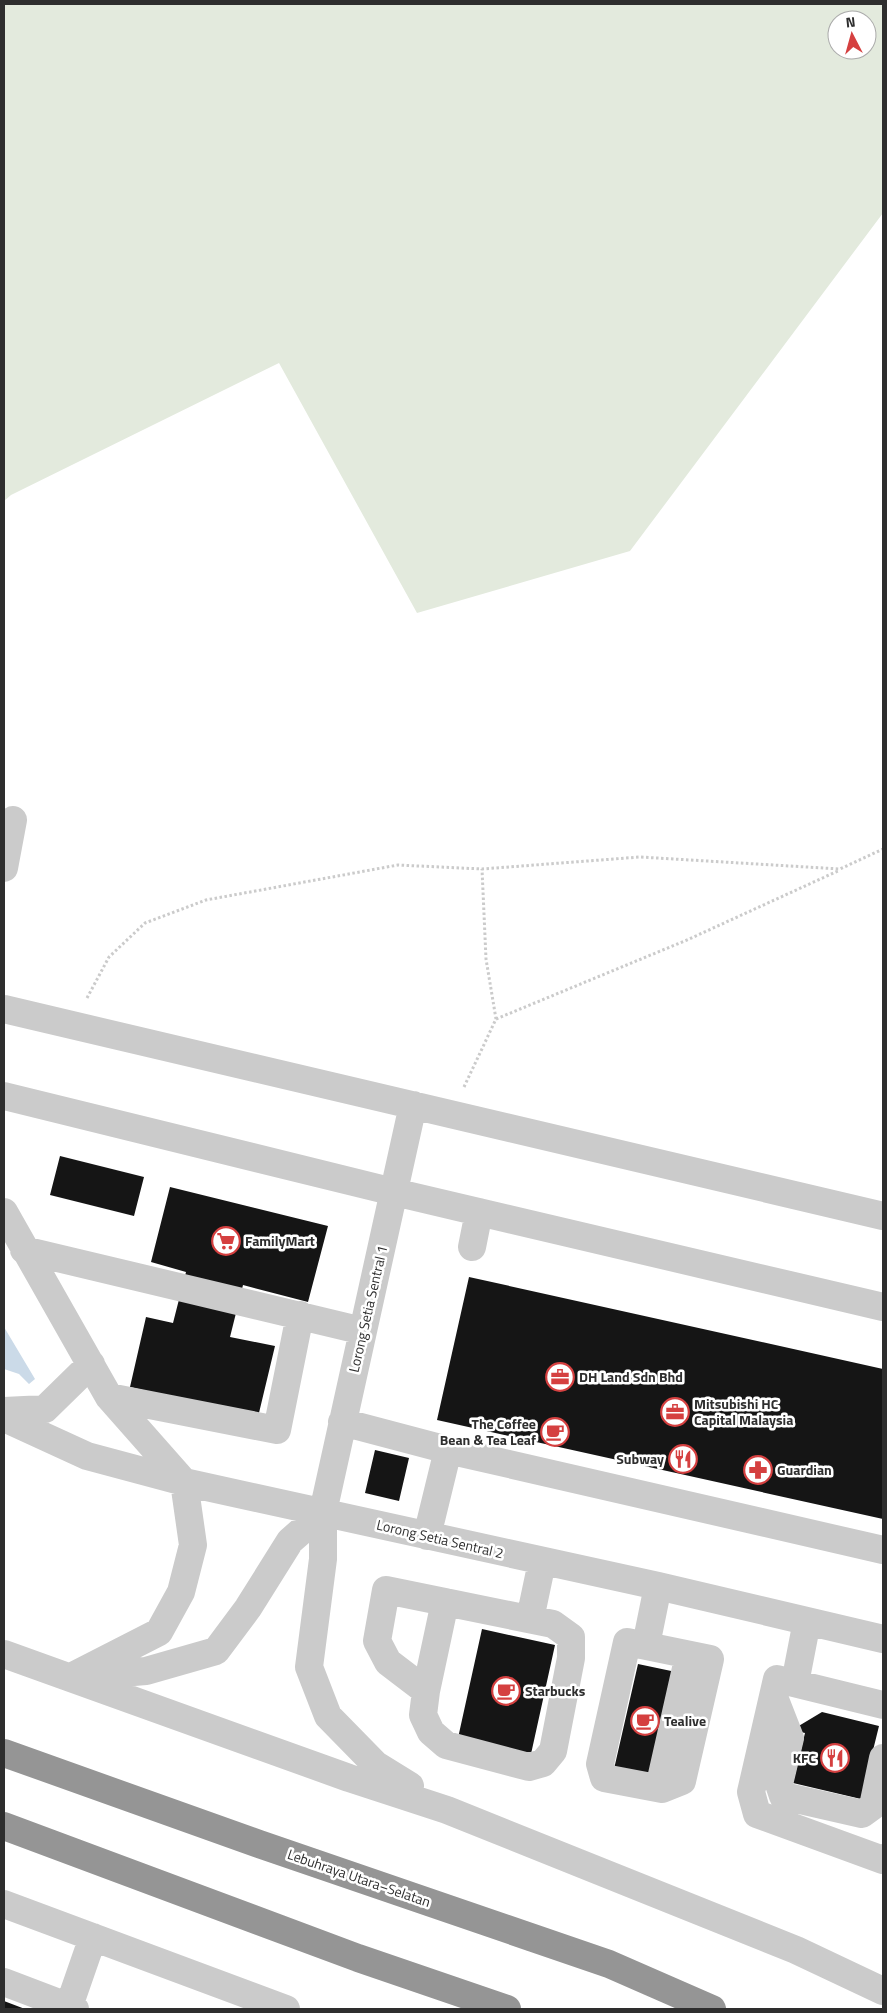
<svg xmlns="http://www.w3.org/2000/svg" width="887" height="2013" font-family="'Titillium Web',sans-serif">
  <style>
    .green { fill: #e3eadd; fill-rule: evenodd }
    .water { fill: #cbdae8 }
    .building { fill: #151515 }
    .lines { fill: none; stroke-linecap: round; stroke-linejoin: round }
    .path { stroke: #cbcbcb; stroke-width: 3; stroke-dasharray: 2.5 2.5; stroke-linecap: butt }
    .minor { stroke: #cbcbcb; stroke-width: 28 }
    .highway { stroke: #959595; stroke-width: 28 }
    .labels { text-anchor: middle; stroke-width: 5; stroke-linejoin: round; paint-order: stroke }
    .poi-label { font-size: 14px; font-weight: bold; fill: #2e2e2e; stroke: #fff; text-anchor: start }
    .street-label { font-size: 14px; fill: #2e2e2e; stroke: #fff }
  </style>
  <rect width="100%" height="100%" fill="#fff"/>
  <path class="green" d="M4,4h879v209l-253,338 -213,62 -138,-250 -268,132 -7,6zM837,20h30v30h-30z"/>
  <path class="water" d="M4,1327l31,52 -6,5 -10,-10 -15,-5z"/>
  <path class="building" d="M60,1156l84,21 -10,39 -84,-21z
    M170,1187l158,39 -20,76 -65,-17 -13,52 45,9 -17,71 -128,-30 16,-70 27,6 13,-51 -35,-10z
    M469,1277l414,92v150l-446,-99z
    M375,1450l34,8 -10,43 -34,-8z
    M482,1629l73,16 -24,109 -73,-16z
    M638,1664l38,8 -24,106 -38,-9z
    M822,1712l57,14 -18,73 -68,-16 12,-50 -13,-3z
    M4,2001l21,8h-21z"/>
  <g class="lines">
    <path class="path" d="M87,998l22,-41 36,-34 61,-23 192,-35 84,4 158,-12 200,12 43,-20
      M496,1019l191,-79 153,-70
      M464,1087l32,-68 -10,-60 -4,-90"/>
    <path class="minor" d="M4,868l9,-48
      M4,1009l879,207
      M4,1096l390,96 489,115
      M4,1212l105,185 75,85 9,63 -12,47 -22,40 -88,45
      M472,1247l7,-35
      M24,1250l339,81
      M109,1397l168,33 23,-115
      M4,1411l41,-2 46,-45
      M4,1418l83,38 97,26 474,104 225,53
      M342,1422l106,28
      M427,1536l21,-86 435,100
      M530,1619l12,-57
      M627,1642l83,17 -28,122 -20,8 -58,-11 -4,-14z
      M646,1645l12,-59
      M4,1654l345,124 98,32 349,140 87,41
      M84,1676l62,-5 70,-20 32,-43 42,-67 33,-29
      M795,1683l12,-62
      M426,1691l-3,24 8,17 15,13 83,22 14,-4 10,-12 18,-93v-21l-18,-13 -167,-34 -9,51 11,21 38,29 19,-89
      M774,1697l16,41 -11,46 4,12 79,18 11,-8 10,-48
      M883,1705l-106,-26 -26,113 6,22 126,46v-2
      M410,1786l-34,-21 -48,-49 -19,-49 14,-108v-47l90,-407
      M659,1788l30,-133
      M4,1904l282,105
      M4,1982l71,27
      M68,2009l25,-72"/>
    <path class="highway" d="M4,1753l255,91 350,120 103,45
      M4,1826l354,132 149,51"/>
  </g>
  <defs>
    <symbol id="supermarket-ring" viewBox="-11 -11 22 22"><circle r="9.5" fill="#fff" stroke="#d54040" stroke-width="1.5"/><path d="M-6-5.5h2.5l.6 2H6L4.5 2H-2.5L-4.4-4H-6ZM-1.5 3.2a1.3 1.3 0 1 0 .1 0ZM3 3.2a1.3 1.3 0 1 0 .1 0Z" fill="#d54040"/></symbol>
    <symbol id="office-ring" viewBox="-11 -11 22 22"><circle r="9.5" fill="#fff" stroke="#d54040" stroke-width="1.5"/><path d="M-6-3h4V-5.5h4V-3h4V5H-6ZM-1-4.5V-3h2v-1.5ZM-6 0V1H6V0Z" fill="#d54040"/></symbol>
    <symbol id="cafe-ring" viewBox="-11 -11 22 22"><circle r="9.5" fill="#fff" stroke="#d54040" stroke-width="1.5"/><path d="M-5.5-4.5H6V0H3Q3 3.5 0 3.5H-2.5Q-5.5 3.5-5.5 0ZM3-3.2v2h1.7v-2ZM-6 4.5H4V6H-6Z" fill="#d54040"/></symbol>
    <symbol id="restaurant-ring" viewBox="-11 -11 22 22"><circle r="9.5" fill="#fff" stroke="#d54040" stroke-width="1.5"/><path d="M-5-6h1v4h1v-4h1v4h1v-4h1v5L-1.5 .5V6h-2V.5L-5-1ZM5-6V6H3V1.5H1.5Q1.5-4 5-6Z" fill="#d54040"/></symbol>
    <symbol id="pharmacy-ring" viewBox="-11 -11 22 22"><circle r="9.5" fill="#fff" stroke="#d54040" stroke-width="1.5"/><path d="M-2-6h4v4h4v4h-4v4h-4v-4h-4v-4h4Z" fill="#d54040"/></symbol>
  </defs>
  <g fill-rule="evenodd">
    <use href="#supermarket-ring" x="210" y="1225" width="32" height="32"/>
    <use href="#office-ring" x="544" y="1361" width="32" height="32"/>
    <use href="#office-ring" x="659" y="1396" width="32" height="32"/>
    <use href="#cafe-ring" x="539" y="1416" width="32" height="32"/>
    <use href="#restaurant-ring" x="667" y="1443" width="32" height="32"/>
    <use href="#pharmacy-ring" x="742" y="1454" width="32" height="32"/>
    <use href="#cafe-ring" x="490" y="1675" width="32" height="32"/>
    <use href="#cafe-ring" x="629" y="1705" width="32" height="32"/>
    <use href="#restaurant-ring" x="819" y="1742" width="32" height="32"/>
  </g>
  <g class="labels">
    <g class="poi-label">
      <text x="245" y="1246">FamilyMart</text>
      <text x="579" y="1382">DH Land Sdn Bhd</text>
      <text x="694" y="1409">Mitsubishi HC<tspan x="694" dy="16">Capital Malaysia</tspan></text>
      <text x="536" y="1429" text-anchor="end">The Coffee<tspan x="536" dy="16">Bean &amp; Tea Leaf</tspan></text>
      <text x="664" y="1464" text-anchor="end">Subway</text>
      <text x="777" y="1475">Guardian</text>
      <text x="525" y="1696">Starbucks</text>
      <text x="664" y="1726">Tealive</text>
      <text x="816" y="1763" text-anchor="end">KFC</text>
    </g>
    <g class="street-label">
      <text transform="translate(368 1309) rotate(-77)" y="5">Lorong Setia Sentral 1</text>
      <text transform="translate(440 1539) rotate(13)" y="5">Lorong Setia Sentral 2</text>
      <text transform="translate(359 1878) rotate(19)" y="5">Lebuhraya Utara–Selatan</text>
    </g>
  </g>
  <rect width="887" height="2013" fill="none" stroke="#2e2e2e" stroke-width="10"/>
  <g transform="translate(852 35) rotate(354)"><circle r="24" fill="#ffffff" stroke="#ababab"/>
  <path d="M0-4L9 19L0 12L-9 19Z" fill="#d54040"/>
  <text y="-8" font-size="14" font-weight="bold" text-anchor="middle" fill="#2e2e2e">N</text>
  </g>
</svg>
